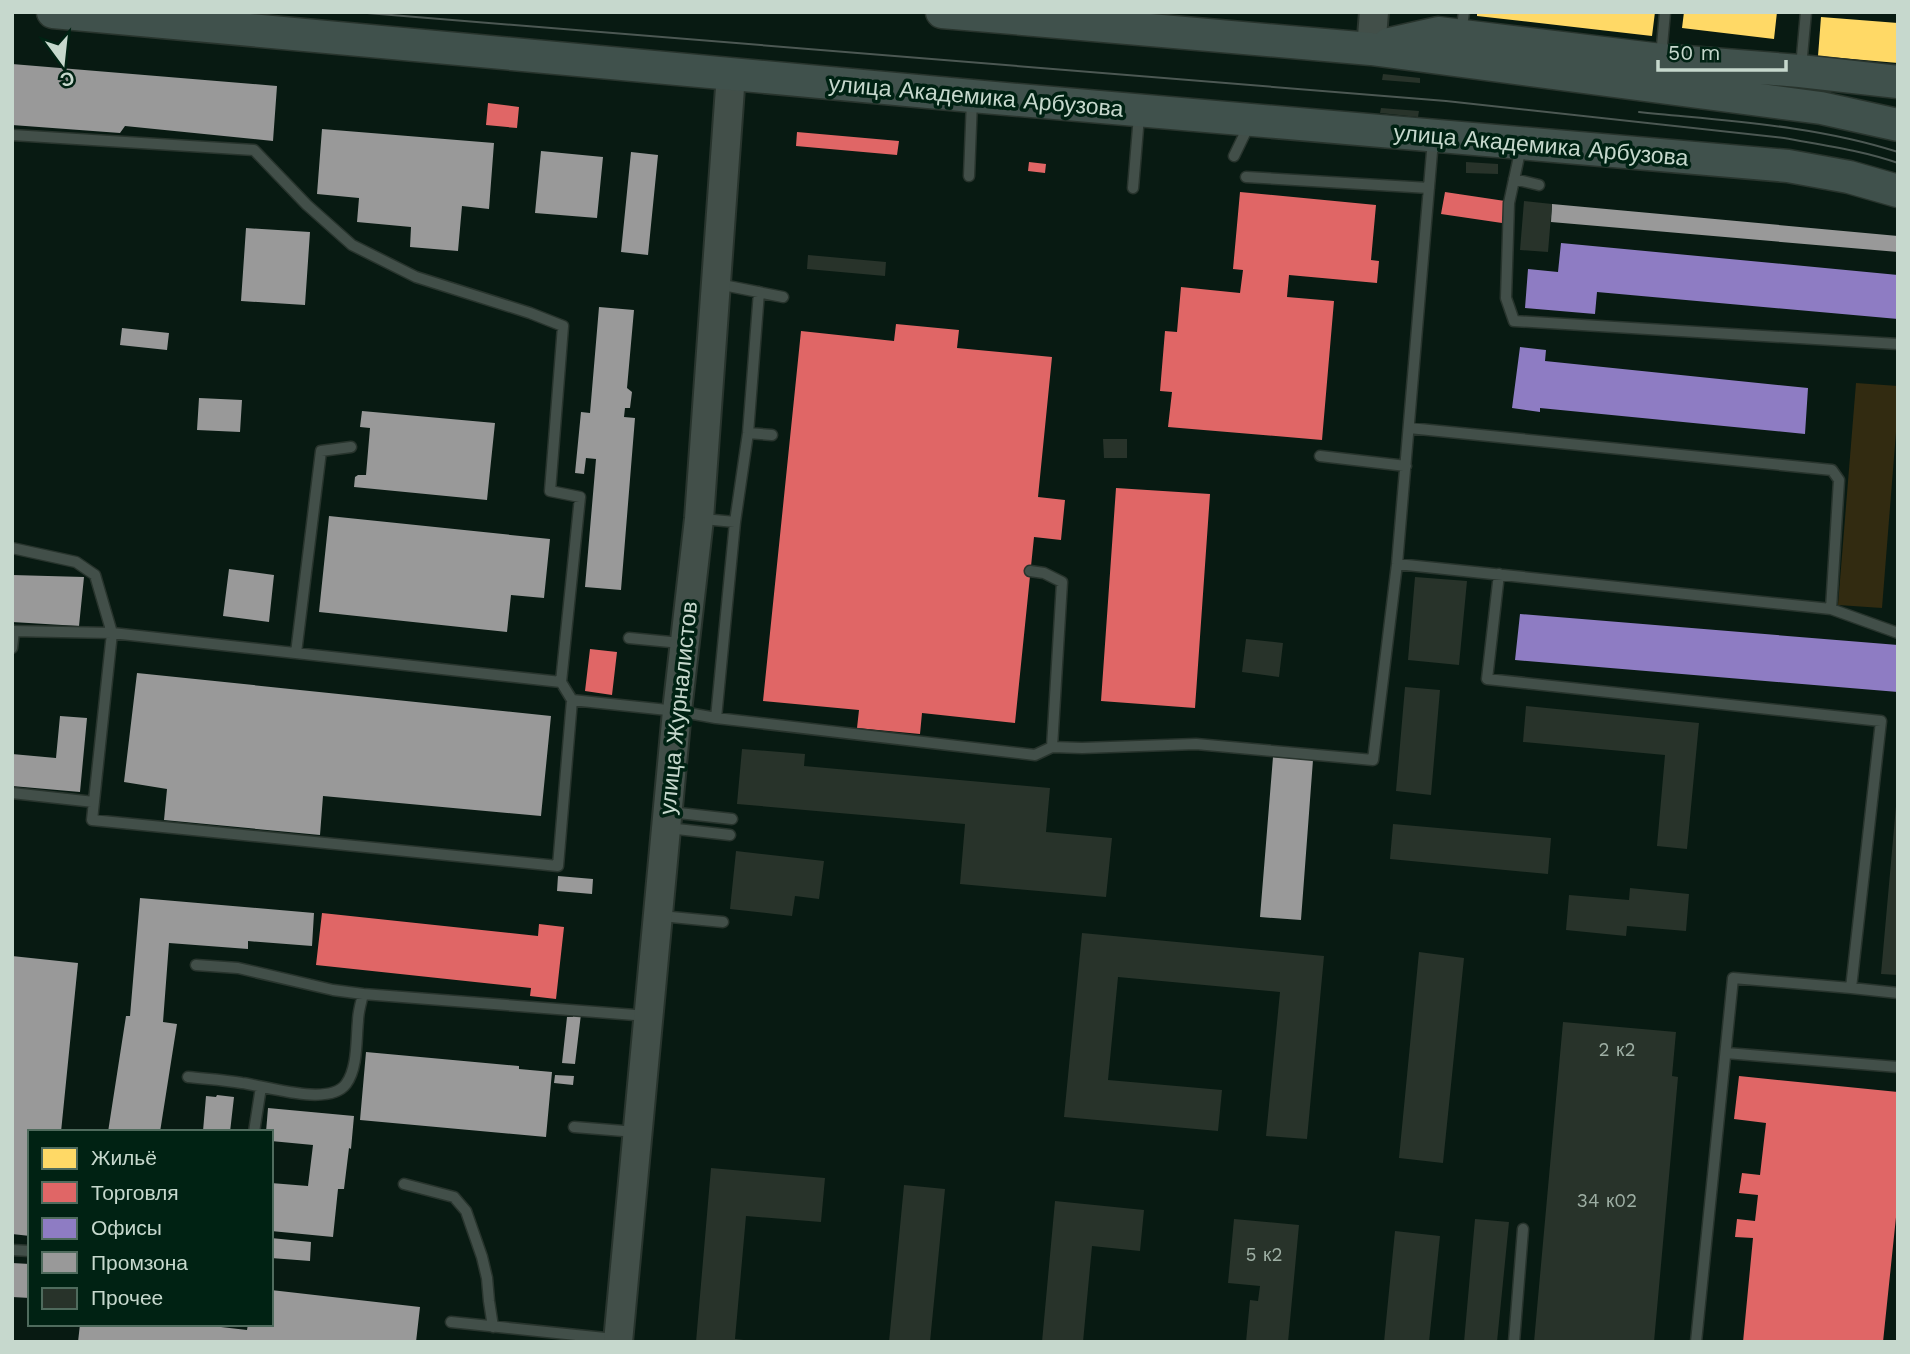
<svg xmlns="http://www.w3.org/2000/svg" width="1910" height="1354" font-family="'Work Sans',sans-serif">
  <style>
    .green { fill: #322b11 }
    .homes { fill: #ffd966 }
    .shops { fill: #e06666 }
    .offices { fill: #8e7cc3 }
    .industry { fill: #999 }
    .building { fill: #28332a }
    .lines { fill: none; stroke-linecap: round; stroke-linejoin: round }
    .lane-casing { stroke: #28342d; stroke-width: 13 }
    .secondary-casing { stroke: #28342d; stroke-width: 32 }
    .primary-casing { stroke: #28342d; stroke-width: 35 }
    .lane { stroke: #424f49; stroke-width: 10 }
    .secondary { stroke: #424f49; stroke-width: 28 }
    .primary { stroke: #40514c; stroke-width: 32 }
    .tram { stroke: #4c5853; stroke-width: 2 }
    .labels { text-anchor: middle; stroke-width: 7; stroke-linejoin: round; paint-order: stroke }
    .number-label { font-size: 19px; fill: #9eafa4 }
    .street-label { font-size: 23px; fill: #c6d8cd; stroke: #002213 }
  </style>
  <rect width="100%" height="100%" fill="#081a12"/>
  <path class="green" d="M1856,383l42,3v21l-16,201 -44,-3z"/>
  <path class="homes" d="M1477,12h178l-3,24 -175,-20z
    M1684,12h93l-3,27 -92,-11z
    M1821,17l77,6v40l-80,-7z"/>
  <path class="shops" d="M488,103l31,4 -2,21 -31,-3z
    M797,132l102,9 -2,14 -101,-9z
    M1029,162l17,2 -1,9 -17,-2z
    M1240,192l136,13 -5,55 8,1 -2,22 -88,-8 -2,22 47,4 -12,139 -154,-13 4,-35 -12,-1 5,-60 12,1 4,-45 59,6 3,-23 -10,-1z
    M1445,192l60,9 -3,22 -61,-9z
    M896,324l63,6 -2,18 95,9 -14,140 27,3 -4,40 -27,-3 -19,186 -93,-10 -2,21 -63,-6 2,-18 -96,-9 38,-370 93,10z
    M1116,488l94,6 -15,214 -94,-7z
    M590,649l27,3 -5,43 -27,-4z
    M322,913l216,23 1,-12 25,3 -8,72 -26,-3 1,-8 -215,-23z
    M1739,1076l159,16v106l-15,144h-140l10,-104 -18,-1 2,-18 18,2 3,-26 -19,-2 3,-20 18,2 6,-52 -32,-4z"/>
  <path class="offices" d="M1561,243l337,32v44l-301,-27 -2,22 -70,-6 3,-39 30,3z
    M1520,347l26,3 -1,11 263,27 -3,46 -265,-26v4l-28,-4z
    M1520,614l378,31v47l-383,-32z"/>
  <path class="industry" d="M12,64l265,22 -4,55 -148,-15 -5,7 -108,-8z
    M322,129l172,14 -5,66 -27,-3 -4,45 -48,-4 1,-20 -54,-5 2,-24 -42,-4z
    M541,151l62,6 -6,61 -62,-5z
    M631,152l27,3 -10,100 -27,-3z
    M1552,204l346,32v16l-347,-30z
    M246,228l64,4 -5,73 -64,-4z
    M599,307l35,3 -7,78 5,4 -2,16h-5l-1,9 11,1 -14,172 -36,-3 11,-128 -10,-1 -2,16 -9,-1 6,-61 9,1z
    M122,328l47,5 -2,17 -47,-5z
    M199,398l43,2 -2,32 -43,-2z
    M362,411l133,12 -8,77 -133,-13 1,-10 3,-2h8l4,-47 -10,-1z
    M329,516l221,23 -6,59 -33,-3 -4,37 -188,-20z
    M229,569l45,6 -5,47 -46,-6z
    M12,575l72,2 -5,49 -67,-4z
    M137,673l414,43 -10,100 -218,-20 -3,39 -156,-15 3,-31 -43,-7z
    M60,716l27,2 -7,74 -68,-6v-32l44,4z
    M1273,757l40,3 -12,160 -41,-3z
    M558,876l35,3 -1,15 -35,-3z
    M140,898l174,15 -2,33 -64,-5v8l-79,-6 -6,79 14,2 -17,108h-52l18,-116h4z
    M12,956l66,7 -17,169h-31v104l-18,-2z
    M573,1013l8,1 -6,50 -13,-1 5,-46h6z
    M366,1052l153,14v3l33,3 -6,65 -186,-17z
    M555,1075l19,1 -1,9 -19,-2z
    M217,1095l17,2 -4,35 -27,-1 3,-35 10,1z
    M268,1108l86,8 -3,33 -2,-1 -5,41h-6l-5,48 -62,-6v-48l37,3 5,-41 -42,-4v-9h-5z
    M271,1238l40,4 -1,19 -39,-3z
    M12,1263l18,1v34l-18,-1z
    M271,1290l149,17 -4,35h-338l2,-18h115l52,6 1,-6h23z"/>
  <path class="building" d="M1383,74l37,4v5l-38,-3z
    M1381,108l38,3 -1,6 -38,-4z
    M1466,162l32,2v10l-32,-1z
    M1524,201l28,3 -4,48 -28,-2z
    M808,255l78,7 -1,14 -78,-7z
    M1103,439h24v19h-23z
    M1415,577l52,4 -8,84 -51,-5z
    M1246,639l37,4 -4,34 -37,-5z
    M1405,687l35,3 -9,105 -35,-4z
    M1526,706l173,17 -12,126 -30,-3 8,-91 -142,-13z
    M742,749l63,5 -1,12 246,22 -4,44 66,6 -6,59 -146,-13 5,-60 -228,-20z
    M1896,806h2v169l-17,-1z
    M1393,824l158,14 -3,36 -158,-15z
    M736,851l88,10 -5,38 -24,-3 -3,20 -62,-7z
    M1630,888l59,6 -3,37 -59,-5 -1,10 -60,-6 3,-35 60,5z
    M1082,933l242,23 -17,183 -41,-3 14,-144 -162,-15 -10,103 114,10 -4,41 -154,-14z
    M1419,952l45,6 -21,205 -44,-5z
    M1563,1022l113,10 -4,44 6,1 -24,265h-120z
    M711,1168l114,10 -4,44 -75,-6 -11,123 9,1v2h-48z
    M904,1185l41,4 -15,153h-41z
    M1055,1201l89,9 -4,41 -48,-5 -9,96h-41z
    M1234,1219l65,6 -11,117h-42l4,-42 8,1 2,-15 -32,-3z
    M1475,1219l34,3 -12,120h-33z
    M1395,1231l45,5 -11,106h-45z"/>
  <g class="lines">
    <defs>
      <path id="lane" d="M1461,33l3,-21
        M1661,57l4,-45
        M1801,67l5,-55
        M12,135l242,15 53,55 45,40 64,32 114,36 33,13 -13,165 30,6 -19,185 11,18 105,11 39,7 319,37 17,-8 30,1 114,-4 177,16 24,-196 36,-424
        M1521,147l-12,56 -3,95 8,23 384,23
        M1234,156l15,-31
        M969,176l3,-76
        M1246,177l183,11
        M1514,179l25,6
        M1133,188l6,-72
        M718,284l65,13
        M1409,428l423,42 7,10 -8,129
        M748,433l24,2
        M1320,456l86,10
        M703,519l32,3
        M12,548l64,14 19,13 17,58 449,49
        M1397,564l434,45 67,24
        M1030,571l14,2 18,9 -10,165
        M1499,574l-12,105 394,42 -30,267 47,5
        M12,631l100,2 -20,187 466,46 14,-166
        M629,638l52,5
        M12,648l2,-17
        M296,653l25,-202 30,-4
        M716,718l19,-196 13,-89 11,-141
        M12,793l82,9
        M670,812l62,7
        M668,828l62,7
        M661,916l62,6
        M196,965l42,3 95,22 30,4 285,22
        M1726,1053l172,14
        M188,1077c18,2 36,3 54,6 24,3 87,24 104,1 12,-16 10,-45 12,-63 0,-9 3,-18 5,-27
        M574,1127l62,5
        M254,1132l7,-45
        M404,1184l50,13 12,14 16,46 5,21 2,23 4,26
        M12,1250l18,1
        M451,1322l164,17
        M1514,1342l9,-113
        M1696,1342l37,-364 118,10"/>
      <path id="secondary" d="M1371,49l3,-37
        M618,1342l59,-631 22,-192 32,-445"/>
      <path id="primary" d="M53,12l919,84 816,70 61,11 49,14
        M942,12l429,37 450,59 77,17
        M1389,44l49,-11 223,27 139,11 98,11"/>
    </defs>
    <use href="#lane" class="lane-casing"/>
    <use href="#secondary" class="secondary-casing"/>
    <use href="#primary" class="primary-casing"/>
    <use href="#lane" class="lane"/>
    <use href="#secondary" class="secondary"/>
    <use href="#primary" class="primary"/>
    <path class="tram" d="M355,12l1091,89 338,37c38,7 77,12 114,25
      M1639,112c87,9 175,13 259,40"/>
  </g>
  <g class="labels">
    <g class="number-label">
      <text x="1617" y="1056">2 к2</text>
      <text x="1607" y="1207">34 к02</text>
      <text x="1264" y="1261">5 к2</text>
    </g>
    <g class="street-label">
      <text transform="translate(976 96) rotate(5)" y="8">улица Академика Арбузова</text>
      <text transform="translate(1541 145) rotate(5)" y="8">улица Академика Арбузова</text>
      <text transform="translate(678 708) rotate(-84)" y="8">улица Журналистов</text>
    </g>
  </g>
  <rect width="1910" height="1354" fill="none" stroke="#c6d8cd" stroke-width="28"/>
  <rect x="28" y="1130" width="245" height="196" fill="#002213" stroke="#4f6b5d" stroke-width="2"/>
  <rect x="42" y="1148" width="35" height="21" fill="#ffd966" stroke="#4f6b5d" stroke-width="2"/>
  <text x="91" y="1165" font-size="21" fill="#c6d8cd">Жильё</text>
  <rect x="42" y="1182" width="35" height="21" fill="#e06666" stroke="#4f6b5d" stroke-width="2"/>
  <text x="91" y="1200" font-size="21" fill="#c6d8cd">Торговля</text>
  <rect x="42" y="1218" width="35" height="21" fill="#8e7cc3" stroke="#4f6b5d" stroke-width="2"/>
  <text x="91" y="1235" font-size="21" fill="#c6d8cd">Офисы</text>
  <rect x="42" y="1252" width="35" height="21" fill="#999999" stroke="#4f6b5d" stroke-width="2"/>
  <text x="91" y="1270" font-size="21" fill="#c6d8cd">Промзона</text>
  <rect x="42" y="1288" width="35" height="21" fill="#28332a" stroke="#4f6b5d" stroke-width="2"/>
  <text x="91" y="1305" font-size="21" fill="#c6d8cd">Прочее</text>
  <g transform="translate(63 63) rotate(165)" stroke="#002213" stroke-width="5" paint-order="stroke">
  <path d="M0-5L12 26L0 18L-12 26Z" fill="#c6d8cd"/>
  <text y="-10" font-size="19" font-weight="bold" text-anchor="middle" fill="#c6d8cd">С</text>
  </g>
  <path d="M1658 60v10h128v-10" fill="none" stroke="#c6d8cd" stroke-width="3.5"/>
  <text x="1668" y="60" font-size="21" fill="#c6d8cd" stroke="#002213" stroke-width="5" paint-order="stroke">50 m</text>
</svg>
